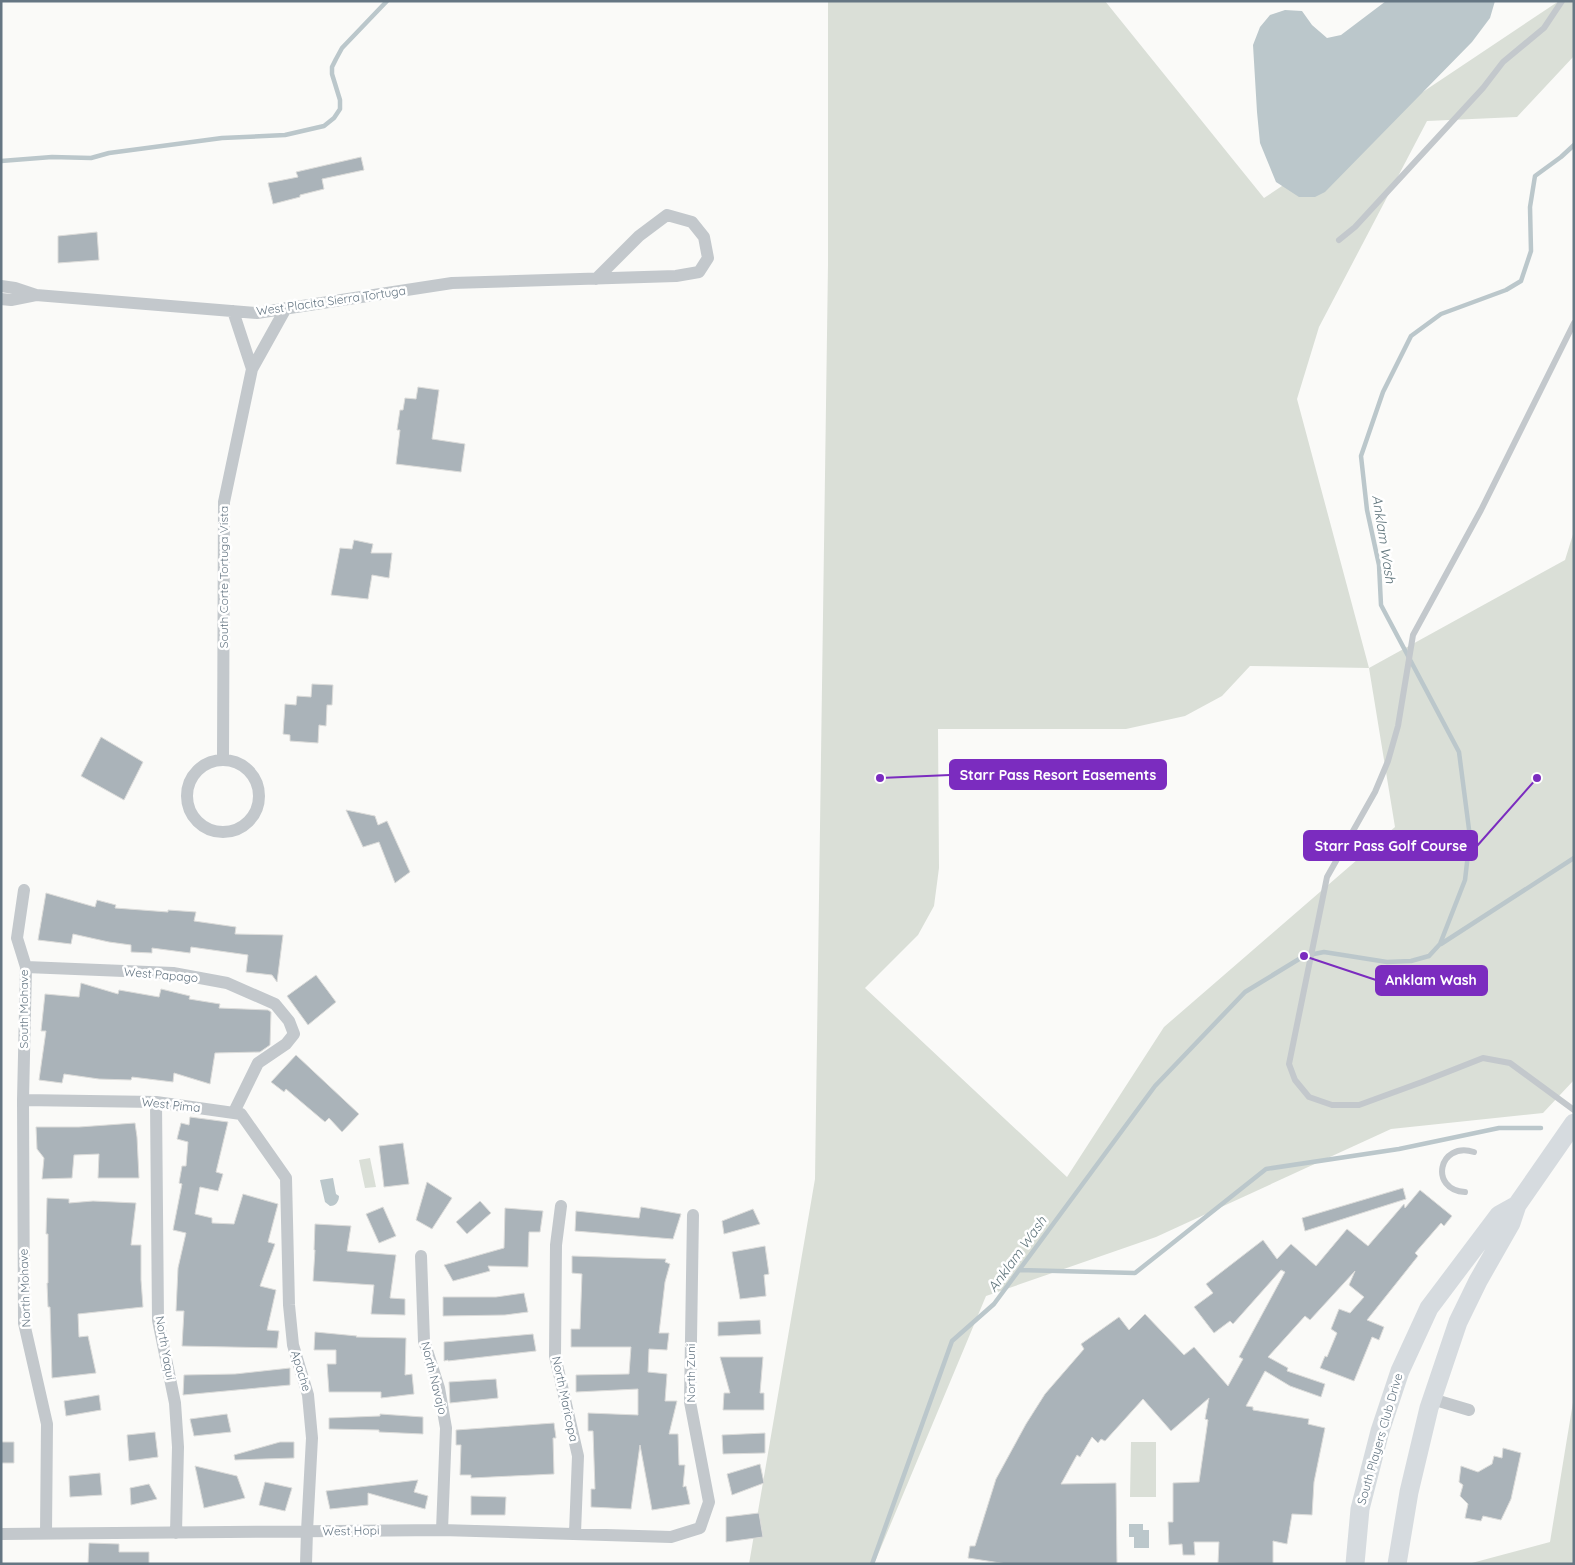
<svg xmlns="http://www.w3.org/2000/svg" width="1575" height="1565" font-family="Quicksand,sans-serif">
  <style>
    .green { fill: #dadfd7; fill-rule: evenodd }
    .water { fill: #bbc7cb }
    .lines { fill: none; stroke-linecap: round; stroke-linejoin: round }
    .stream { stroke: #bbc7cb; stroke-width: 4.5 }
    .building { fill: #aab3b9; stroke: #dcdcda }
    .lane { stroke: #c3c8cc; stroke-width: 6 }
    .street { stroke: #c3c8cc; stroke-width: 12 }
    .secondary { stroke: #d6dbdf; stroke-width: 19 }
    .labels { text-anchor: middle; stroke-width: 5; stroke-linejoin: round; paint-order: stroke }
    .street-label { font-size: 12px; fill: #657683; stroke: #fff }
    .water-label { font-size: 14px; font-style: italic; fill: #60757c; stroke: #fff }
    .leader { fill: none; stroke: #7b2cbf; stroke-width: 2 }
    .callout-dot { fill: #7b2cbf; stroke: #fff; stroke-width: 2 }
    .callout { fill: #7b2cbf; stroke: #7b2cbf; stroke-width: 2 }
    .callout-label { font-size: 14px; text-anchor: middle; font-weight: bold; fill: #fff }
  </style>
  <rect width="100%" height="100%" fill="#fafaf8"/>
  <path class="green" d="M828,1h277l159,197 295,-197h15v55l-57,61 -90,4 -108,206 -22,72 72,269 196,-108 9,-29v549l-31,33 -152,16 -235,108 -170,59 -112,268h-125l66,-385 13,-915zM1250,666l119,2 26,159 -231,200 -97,150 -202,-189 53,-53 16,-29 5,-38 -1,-139h188l59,-13 37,-20z
    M370,1158l6,29 -11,1 -6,-28z
    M1574,1396v168h-106l82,-22z
    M1131,1442h25v55h-26z"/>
  <path class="water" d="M1386,1h109l-5,17 -18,24 -147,150 -10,5h-16l-23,-15 -16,-39 -3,-31 -4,-67 7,-18 10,-12 15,-5 17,1 10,14 15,13 14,-3z
    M333,1178l3,16 3,2c0,5 -3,10 -9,10l-5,-4 -5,-22z
    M1129,1524h14v6h6v18h-15v-11h-5z"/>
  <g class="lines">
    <path class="stream" d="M1,161l51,-4 39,1 18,-5 113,-15 63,-3 39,-9 10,-8 6,-9v-9l-8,-26v-7l4,-8 6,-11 45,-47
      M1441,944l133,-86
      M1019,1270l116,3 131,-104 133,-20 100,-21h42h-1
      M872,1564l80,-223 42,-37 161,-218 90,-94 59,-36 20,-4 63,10 24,-1 18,-5 11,-12 25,-64 5,-43 -11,-85 -78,-147 -2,-40 -12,-55 -6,-54 22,-64 28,-56 30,-22 65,-24 15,-9 10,-30 -1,-44 5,-31 26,-19 13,-12"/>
  </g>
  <path class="building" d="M361,157l3,13 -42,9 2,10 -24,6v2l-27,7 -5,-21 30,-6 -2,-5z
    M97,232l2,28 -41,3v-27z
    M418,387l21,3 -7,49 33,5 -4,28 -65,-8 4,-34h-3l3,-20h3l2,-12 11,1z
    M354,540l19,4 -2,9h21l-3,25 -17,-3 -4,24 -37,-4 9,-47 12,1z
    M312,684l21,1 -1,20h-5l-1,21 -7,-1 -1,18 -28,-2v-6l-7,-1 2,-30 11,1 1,-9 14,1z
    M101,737l42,25 -19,38 -43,-24z
    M346,810l29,6 3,9 9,-4 23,51 -15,11 -16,-41 -16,5z
    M46,893l49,14 2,-7 19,5 -1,3 53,4v-2l28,2 -2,9 42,6 -1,7 48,1 -6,47 -5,-7 -26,-3 2,-17 -57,-8 -1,6 -38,-5v5l-21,-1v-7l-22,-3 -36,-8 -2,10 -33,-4z
    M316,975l20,27 -28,23 -21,-29z
    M81,983l37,11 1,-4 40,7 2,-8 29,7 -1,3 31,5 -1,4 49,2 3,2 -1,33 -10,7 -45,1 -5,31 -36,-11 -1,9 -41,-5 -1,3 -32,-1 -35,-5 -2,9 -23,-3 7,-49h-5l4,-37 34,3z
    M296,1055l63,59 -17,18 -13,-14 -4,4 -39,-33 -2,3 -13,-10z
    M190,1117l38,5 -12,50 7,2 -5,17 -18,-4 -5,27 17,4v5l22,1 9,-30 35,10 -10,38 7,2 -15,42 16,4 -9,40 12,1 -2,17 -95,-2 2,-35h-8l2,-43 8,-35 -13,-3 9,-46 -3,-1 3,-17h4l2,-24 -11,-3 4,-16 8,2z
    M135,1123l2,14 2,41h-41l1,-24 -25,1 -2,23 -30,1 2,-21 -7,-9 -1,-22h43z
    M403,1143l6,41 -25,3 -5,-41z
    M427,1182l25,16 -20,31 -16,-9z
    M1403,1188l3,11 -101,32 -3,-13z
    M1420,1190l32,26 -8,10 -3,-3 -26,30 3,3 -51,64 17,7 -5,13 -7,-3 -18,44 -34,-13 5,-12 2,1 10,-24 -6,-4 8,-20 11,4 14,-16 -15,-12 6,-14 -45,49 -5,-4 -37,41 20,11 -1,3 38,13 -4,13 -31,-11 -25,-15 -19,35 7,1v3l56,9 -1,5 17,4 -11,54 -2,33 -20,-1 -5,30 -14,-3v23l-55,-1 1,-21h-25l1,13h-12l-1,-11 -13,1 -1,-23h5v-39l26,-1 9,-62 -3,-1 4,-21 -38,33 -28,-32 -38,42 -4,-2 -3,4 -6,-6 -12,20 -3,-2 -16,29 55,-1 1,81h-110l-39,-6 2,-12h5l21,-67 30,-55 19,-30 39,-45 -3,-5 38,-27 10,13 16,-16 39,41 10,-8 34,39 15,-27 -4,-2 46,-85 -4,-2 -48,54 -3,-3 -16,12 -20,-26 19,-14 -7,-9 57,-44 14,19 14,-15 25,22 31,-37 21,17 36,-42 1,4z
    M47,1198l22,1v4l24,-2 43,2 -5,42h10v35l2,27 -65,7 1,23 9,-1 8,37 -44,5 -2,-71h-2l-1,-24h1v-49h-2z
    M480,1201l11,12 -24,21 -11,-12z
    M383,1207l13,29 -17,7 -13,-29z
    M641,1207l40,7 -8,25 -98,-8 1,-20 63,7z
    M505,1208l38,3 -3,21h-11l-1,35 -40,-1 2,5 -37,10 -9,-16 60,-17z
    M753,1209l7,15 -36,10 -2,-13z
    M315,1224l36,2 -4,25 49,4 -6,43 15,1v16l-34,-1 3,-29 -61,-4 2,-31h-1z
    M765,1246l4,28 -5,1 2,21 -26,3 -8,-47z
    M572,1256l94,3 -1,3 5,2 -5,18 -6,51h10l-2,17 -18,-1 -1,23 19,2 -2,27h12l-8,33h9l1,31h6l-2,22 3,-1 4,18 -38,6 -12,-65 -9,64 -40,-2v-18h4l-2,-58h-5v-18l50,2v-26l-62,3v-17l53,-1 2,-27h-60v-18h9l2,-55 -10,-1z
    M524,1293l4,19 -23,3 -62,1v-19h53z
    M760,1320l1,14 -43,2v-14z
    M315,1332l42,4 -1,1 50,1 -1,37 7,-1 2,20 -33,4v-6h-52l-2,-28h9v-14h-22z
    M533,1334l3,17 -88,10v-1l-4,1v-19z
    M720,1357h43l-3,36h4v17h-41l1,-17h6z
    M290,1368v17l-107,10 1,-20 51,-1z
    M496,1379l2,19 -48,5 -1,-21z
    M99,1395l2,15 -35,6 -2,-15z
    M227,1414l4,18 -37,4 -4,-17z
    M380,1414l43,3v17l-44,-2v-2l-50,-1v-11l51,-2z
    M554,1423l2,15h-3l1,36 -83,4v-3h-11l1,-30h-5v-15z
    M155,1432l3,25 -29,4 -2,-26z
    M765,1433v20l-42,1 -1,-19z
    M1,1442h13v21h-13z
    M280,1442h14v16l-59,2 -1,-5z
    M1503,1448l18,5 -10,46 -10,21 -18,-4 -2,5 -16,-3 3,-14 -8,-8 3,-11 -4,-3 2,-16 17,6 14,-8 2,-8 8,2z
    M760,1464l4,19 -32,12 -5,-21z
    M195,1466l42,10 8,22 -41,10z
    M100,1473l2,22 -32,2 -1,-21z
    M418,1480l-4,12 14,4 -3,13 -57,-16v12l-38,4 -4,-18z
    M265,1482l27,6 -7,23 -26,-6z
    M149,1484l8,15 -26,6 -1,-17z
    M471,1496l35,1 -1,18h-34z
    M759,1513l4,24 -37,5v-25z
    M89,1543l30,1v8h30v12h-61z"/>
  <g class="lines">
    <path class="lane" d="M1339,240l16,-13 128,-139 20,-26 41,-34 18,-27
      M1574,323l-93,187 -68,125 -15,91 -10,35 -13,31 -48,85 -38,187 6,16 14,17 23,8h27l63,-23 61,-24 27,5 64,47
      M1465,1192c-36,-2 -27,-51 9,-40"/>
    <path class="street" d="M1,286l14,2 21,7 -25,5 -10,-1
      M36,295l221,18 195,-30 224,-7 23,-4 9,-14 -4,-21 -12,-15 -25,-7 -28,21 -43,43
      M252,369l34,-61
      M223,759l1,-257 28,-133 -19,-58
      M187 796a36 36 0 1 1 72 0a36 36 0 1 1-72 0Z
      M24,890l-7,48 9,29 -3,133 1,223 23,101 -1,110
      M26,967l147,6 54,10 48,21 14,17 5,13 -8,10 -28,19 -24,49
      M23,1100l133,2 85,12 45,64 3,127 4,40 15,50 4,43 -5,93 -1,33
      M156,1102l2,218 17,83 3,44 -2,86
      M561,1206l-5,39 -1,111 23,100 -3,77
      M421,1256l3,85 15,47 7,40 -4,102
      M1432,1399l37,11
      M1,1534l441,-4 229,7 29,-9 9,-26 -19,-100 3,-187"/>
    <path class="secondary" d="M1355,1564l5,-55 20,-78 20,-60 29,-63 70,-93 18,-10
      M1397,1564l12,-72 20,-84 29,-86 20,-41 33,-58 6,-18 57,-82"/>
  </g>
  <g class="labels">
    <g class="street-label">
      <text transform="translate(331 301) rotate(-8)" y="4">West Placita Sierra Tortuga</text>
      <text transform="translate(224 577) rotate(-90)" y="4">South Corte Tortuga Vista</text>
      <text transform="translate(161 975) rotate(5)" y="4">West Papago</text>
      <text transform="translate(24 1009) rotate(-90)" y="4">South Mohave</text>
      <text transform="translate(171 1105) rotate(6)" y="4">West Pima</text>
      <text transform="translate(25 1288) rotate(-92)" y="4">North Mohave</text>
      <text transform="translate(165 1348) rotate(80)" y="4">North Yaqui</text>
      <text transform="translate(301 1371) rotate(73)" y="4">Apache</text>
      <text transform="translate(691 1373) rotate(-90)" y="4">North Zuni</text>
      <text transform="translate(434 1378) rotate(76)" y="4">North Navajo</text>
      <text transform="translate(565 1399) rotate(78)" y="4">North Maricopa</text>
      <text transform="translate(1380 1439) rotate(-74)" y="4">South Players Club Drive</text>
      <text transform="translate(351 1531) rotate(-1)" y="4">West Hopi</text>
    </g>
    <g class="water-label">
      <text transform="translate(1384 539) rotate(81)" y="5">Anklam Wash</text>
      <text transform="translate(1017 1254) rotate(-54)" y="5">Anklam Wash</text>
    </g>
  </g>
  <path class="leader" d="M880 778L950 775M1537 778L1477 846M1304 956L1376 980"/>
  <g class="callout-dot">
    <circle cx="880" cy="778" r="5"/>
    <circle cx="1537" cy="778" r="5"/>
    <circle cx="1304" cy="956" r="5"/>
  </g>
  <g class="callout">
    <rect x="950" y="760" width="216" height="29" rx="5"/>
    <rect x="1304" y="831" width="173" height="29" rx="5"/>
    <rect x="1376" y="966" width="111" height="29" rx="5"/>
  </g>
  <g class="callout-label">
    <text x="1058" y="780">Starr Pass Resort Easements</text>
    <text x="1391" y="851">Starr Pass Golf Course</text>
    <text x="1431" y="985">Anklam Wash</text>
  </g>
  <rect width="1575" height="1565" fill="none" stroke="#657683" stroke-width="5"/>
</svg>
